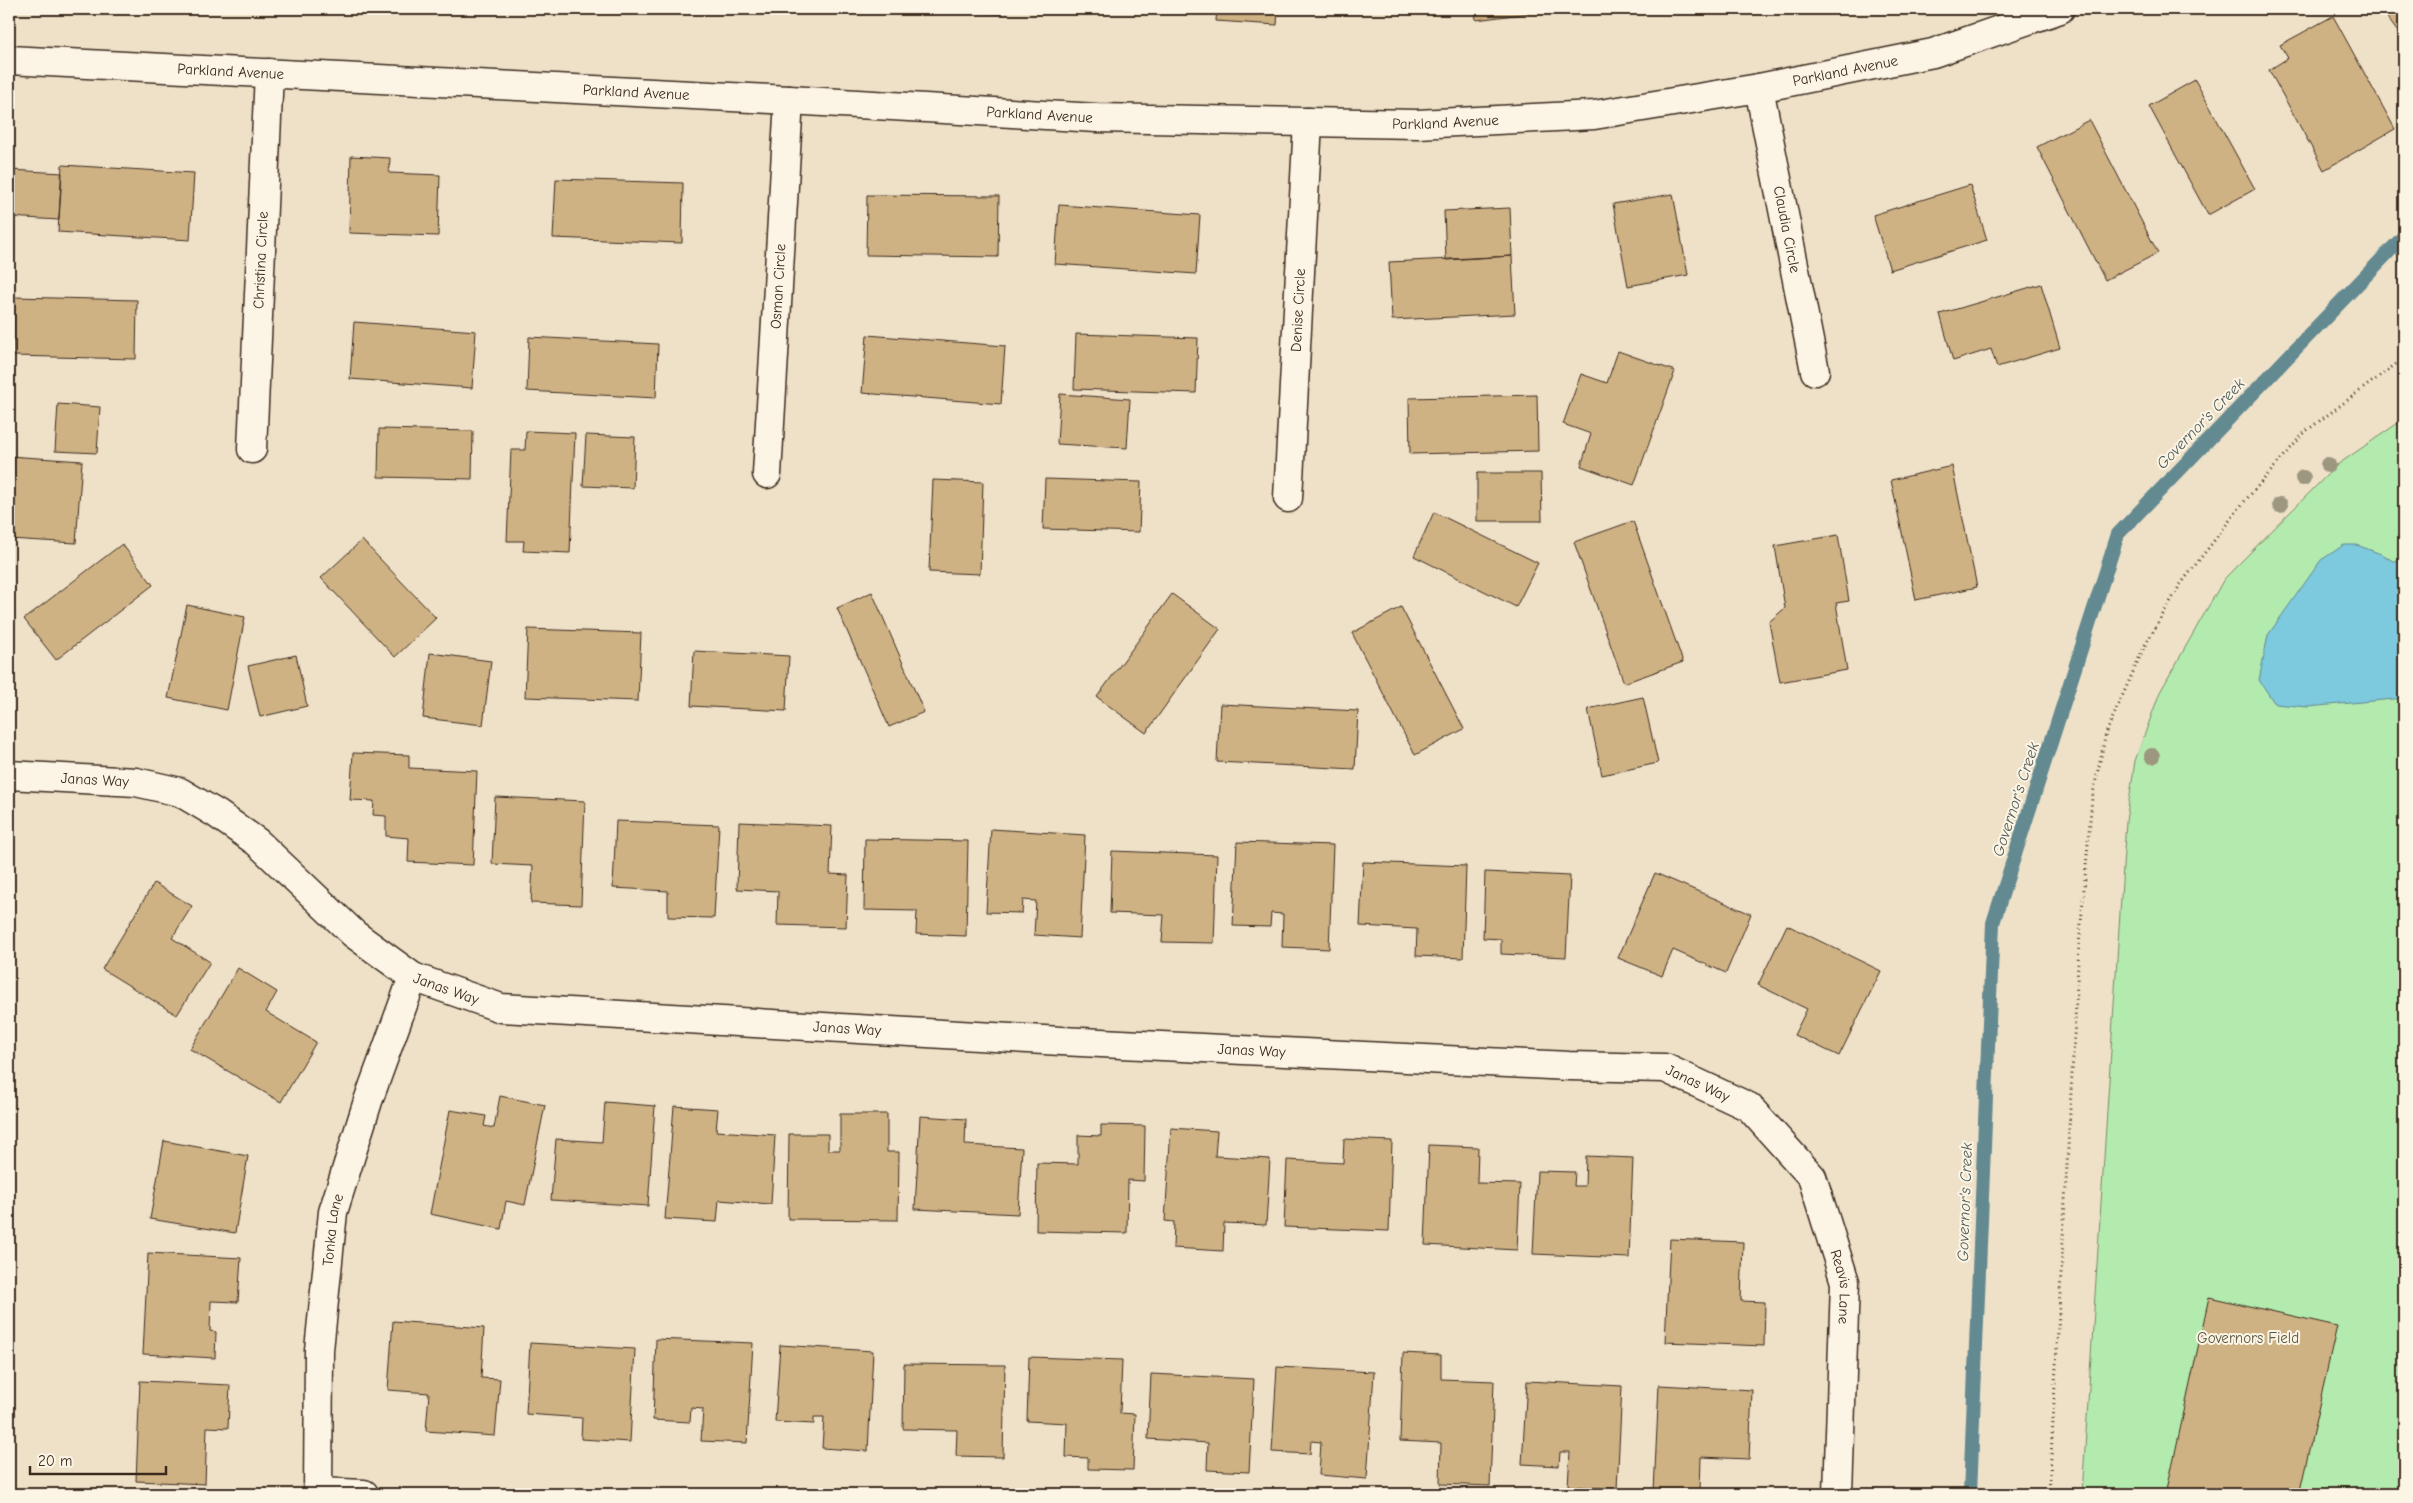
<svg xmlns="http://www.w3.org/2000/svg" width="2413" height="1503" font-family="'Comic Neue',sans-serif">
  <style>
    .green { fill: #b3ebae; stroke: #778a66 }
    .water { fill: #7dc9dd; stroke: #638991 }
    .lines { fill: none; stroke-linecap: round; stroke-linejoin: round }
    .stream { stroke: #638991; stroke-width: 14 }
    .building { fill: #cfb284; stroke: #3b2a1e }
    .minor-casing { stroke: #3b2a1e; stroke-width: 31 }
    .path { stroke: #3b2a1e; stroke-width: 3; stroke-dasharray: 1 4; stroke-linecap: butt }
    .minor { stroke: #fcf5e5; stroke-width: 28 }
    .tree { fill: #9c977e }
    .labels { text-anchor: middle; stroke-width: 4; stroke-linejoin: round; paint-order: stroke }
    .street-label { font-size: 15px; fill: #3b2a1e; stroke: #fcf5e5 }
    .park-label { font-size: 15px; fill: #595a42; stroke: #fcf5e5 }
    .water-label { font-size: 16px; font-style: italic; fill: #4f5a57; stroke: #fcf5e5 }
  </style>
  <rect width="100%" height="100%" fill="#eee1c8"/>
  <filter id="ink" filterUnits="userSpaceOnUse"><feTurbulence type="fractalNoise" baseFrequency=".02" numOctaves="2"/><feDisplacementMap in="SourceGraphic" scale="10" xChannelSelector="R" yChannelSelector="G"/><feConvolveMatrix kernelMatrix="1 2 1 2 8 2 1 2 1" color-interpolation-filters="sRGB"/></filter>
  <g filter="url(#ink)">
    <path class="green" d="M2404,419v1075h-322l44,-673 9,-60 25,-69 64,-113 113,-114z"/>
    <path class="water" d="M2344,545h13l24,9 12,7 11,-1v138l-96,9 -33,-3 -16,-24 9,-45 53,-75z"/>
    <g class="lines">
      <path class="stream" d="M1970,1494l23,-571 125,-389 286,-298"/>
    </g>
    <path class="building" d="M879,9h39v2z
      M928,9h72v5z
      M1217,9h61l-1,16 -61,-4z
      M1475,9h63v3l-62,8z
      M1623,9h36l-35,6z
      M2381,9h23v23l-4,3z
      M2333,16l62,113 -71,41 -55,-100 19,-12 -8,-13z
      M2195,80l60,109 -47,26 -59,-109z
      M2089,120l69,133 -53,27 -68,-133z
      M351,156l39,2 -1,15 51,2 -2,61 -89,-3z
      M62,165l132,8 -4,67 -132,-8z
      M11,170l51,3 -3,47 -50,-3z
      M556,179l127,4 -1,60 -129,-5z
      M1970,185l17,55 -97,30 -17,-55z
      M1673,194l15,81 -60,11 -15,-82z
      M867,195l132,1 -1,61 -132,-2z
      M1059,205l141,10 -4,59 -141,-10z
      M1510,208l2,48 -66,4 -2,-49z
      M1512,256l3,58 -123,6 -3,-58z
      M2041,284l19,64 -63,19 -6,-18 -38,12 -13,-47z
      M14,297l123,3 -1,59 -123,-3z
      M354,322l122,9 -4,57 -122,-9z
      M1076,334l122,4 -2,55 -122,-4z
      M867,335l138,11 -4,58 -139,-11z
      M529,337l129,7 -2,54 -129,-7z
      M1618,351l57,20 -41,114 -53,-19 10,-32 -28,-10 18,-50 26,9z
      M1060,394l70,5 -3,49 -70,-4z
      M1537,395l1,56 -128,3 -1,-56z
      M58,404l42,3 -3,46 -42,-2z
      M379,429l94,2 -1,48 -94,-2z
      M526,431l49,2 -5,120 -47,-2 1,-10h-17l4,-91h14z
      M586,435l49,2 -2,51 -50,-2z
      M9,456l73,5 -6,82 -67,-4z
      M1952,466l25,121 -61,13 -25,-120z
      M1477,473h64l1,48h-65z
      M1045,479l96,3 -2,50 -96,-3z
      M933,480l50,2 -3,92 -51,-2z
      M1434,512l104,51 -22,44 -102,-51z
      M1633,521l50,141 -59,21 -50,-141z
      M1838,535l11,66 -13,2 11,67 -67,12 -11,-60 16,-14 -10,-62z
      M362,540l74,78 -41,39 -74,-79z
      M122,544l31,41 -97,75 -32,-41z
      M872,592l52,120 -35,15 -52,-119z
      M1172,594l48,35 -74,104 -49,-36z
      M187,605l58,12 -18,93 -59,-12z
      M1401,607l63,122 -49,26 -63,-122z
      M528,629l113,4 -3,68 -113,-4z
      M694,651l95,5 -3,55 -95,-5z
      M430,653l61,8 -8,64 -60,-7z
      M296,655l11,51 -47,11 -12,-51z
      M1643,697l15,66 -56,12 -14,-66z
      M1220,704l138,7 -3,58 -138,-7z
      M353,753l56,2v13l68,3 -4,94 -65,-3 1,-24 -23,-2v-20l-13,-1 1,-14 -24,-1z
      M495,797l90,4 -4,104 -50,-2 2,-37 -41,-2z
      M616,821l103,4 -5,93 -46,-1v-26l-55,-3z
      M739,822l93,4 -2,48 18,1 -2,52 -69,-2 1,-34 -41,-2z
      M991,829l94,6 -5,103 -46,-3 2,-34 -13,-1 -1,13 -36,-1z
      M865,839l103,2 -2,95 -50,-2 1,-23 -53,-1z
      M1237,842l96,3 -4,104 -47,-2 1,-33 -12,-1 -1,14 -37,-1z
      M1112,851l105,4 -3,88 -52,-1 2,-27 -54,-2z
      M1363,862l103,4 -3,92 -47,-2 1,-27 -57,-3z
      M1485,872l85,4 -4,81 -65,-3v-15l-18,-1z
      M1655,873l96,41 -25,59 -53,-23 -11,26 -44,-18z
      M154,883l38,23 -20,32 38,24 -33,53 -75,-46z
      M1787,925l94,46 -42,85 -45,-21 13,-26 -49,-24z
      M238,968l39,24 -11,20 50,30 -35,60 -91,-53z
      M500,1096l45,9 -20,100 -19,-4 -5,28 -71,-15 20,-104 36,6 -2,10 10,2z
      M605,1102l50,4 -7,100 -97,-6 5,-61 46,3z
      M674,1106l44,3 -2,22 59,4 -4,69 -52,-4 -2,22 -52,-3z
      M840,1114h47v38h12l-1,68 -110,-1 1,-85h39v16h12z
      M920,1116l46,3 -1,26 57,3 -4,66 -103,-5z
      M1101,1125l44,1 -1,55 -16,-1 -1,53 -91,-2 1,-68 41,1v-29l23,1z
      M1171,1128l46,3 -2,25 55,3 -4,66 -42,-2 -1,28 -50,-3 1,-26 -9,-1z
      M1344,1139l48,2 -3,90 -105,-4 3,-67 56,3z
      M164,1141l84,15 -13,77 -85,-14z
      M1429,1145l49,2 -1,36 43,1 -3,66 -92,-5z
      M1586,1156l47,2 -4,100 -96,-4 4,-83 38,1 -1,14h11z
      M1670,1239l73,3 -2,59 24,1 -1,44 -99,-4z
      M148,1253l93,5 -3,44 -27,-1 -1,30 6,1 -1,26 -72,-4z
      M2209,1297l128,29 -38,168h-133z
      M393,1321l91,7 -3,50 19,1 -5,57 -69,-5 3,-38 -41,-3z
      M656,1339l97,4 -6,100 -46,-2 2,-32 -12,-1 -1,14 -37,-2z
      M530,1343l105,6 -5,93 -49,-3 1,-21 -56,-4z
      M780,1345l93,6 -5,100 -46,-3 2,-31h-10v7l-39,-2z
      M1403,1353l38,2v24l53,2 -4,105 -50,-2 1,-41 -41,-2z
      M1029,1357l93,3 -2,53 15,1 -2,56 -45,-1v-11l-22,-1 1,-34 -40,-2z
      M904,1364l101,1 -2,92 -47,-1 1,-26 -54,-1z
      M1277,1367l97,5 -7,107 -48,-4 2,-33 -10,-1 -1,13 -38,-2z
      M1151,1374l103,5 -5,93 -42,-2 1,-27 -60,-4z
      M140,1381l90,4 -2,43 -21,-1 -2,57 -69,-3z
      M1527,1381l95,5 -5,103 -49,-3 2,-34h-10l-1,14 -37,-2z
      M1659,1385l93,5 -3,69 -48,-2 -1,35 -46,-1z"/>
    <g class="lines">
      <defs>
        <g id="minor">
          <path id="s1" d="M9,60l780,40 308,18 320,6 177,-9 165,-27 174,-35 127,-44"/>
          <path id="s2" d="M1759,88l56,283"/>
          <path id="s3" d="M252,449l17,-376"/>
          <path id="s4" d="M767,474l22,-374"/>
          <path id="s5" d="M1288,498l20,-376"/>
          <path id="s6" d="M9,775l127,7 44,10 37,22 40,28 97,92 59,43 88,31 560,33 508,25 96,2 84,39 63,70 33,105 -7,212"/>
          <path d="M318,1492l46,2"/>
          <path id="s7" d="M318,1494l1,-144 14,-138 35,-111 45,-124"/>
        </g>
      </defs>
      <use href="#minor" class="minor-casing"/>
      <path class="path" d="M2049,1494l30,-548 13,-148 14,-65 38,-86 36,-62 63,-82 63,-72 98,-73"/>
      <use href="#minor" class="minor"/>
    </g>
    <g class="tree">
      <circle cx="2328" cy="465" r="8"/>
      <circle cx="2303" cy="478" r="8"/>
      <circle cx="2280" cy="505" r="8"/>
      <circle cx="2152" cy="756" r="8"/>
    </g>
  </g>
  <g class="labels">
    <g class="street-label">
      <text dy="5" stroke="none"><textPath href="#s1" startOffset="1842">Parkland Avenue</textPath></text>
      <text dy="5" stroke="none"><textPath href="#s1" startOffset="222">Parkland Avenue</textPath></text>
      <text dy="5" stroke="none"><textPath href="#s1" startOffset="628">Parkland Avenue</textPath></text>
      <text dy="5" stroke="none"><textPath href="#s1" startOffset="1032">Parkland Avenue</textPath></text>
      <text dy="5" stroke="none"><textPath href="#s1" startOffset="1438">Parkland Avenue</textPath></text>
      <text dy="5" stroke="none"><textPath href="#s2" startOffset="144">Claudia Circle</textPath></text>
      <text dy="5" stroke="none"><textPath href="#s3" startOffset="189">Christina Circle</textPath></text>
      <text dy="5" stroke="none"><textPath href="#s4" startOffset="188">Osman Circle</textPath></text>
      <text dy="5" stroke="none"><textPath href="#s5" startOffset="188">Denise Circle</textPath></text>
      <text dy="5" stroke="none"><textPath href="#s6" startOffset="86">Janas Way</textPath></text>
      <text dy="5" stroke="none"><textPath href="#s6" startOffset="506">Janas Way</textPath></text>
      <text dy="5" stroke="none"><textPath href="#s6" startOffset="911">Janas Way</textPath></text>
      <text dy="5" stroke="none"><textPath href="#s6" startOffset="1316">Janas Way</textPath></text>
      <text dy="5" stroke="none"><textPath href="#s6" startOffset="1766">Janas Way</textPath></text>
      <text dy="5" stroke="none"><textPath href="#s7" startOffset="265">Tonka Lane</textPath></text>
      <text dy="5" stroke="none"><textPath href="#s6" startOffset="2031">Reavis Lane</textPath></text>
    </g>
    <g class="park-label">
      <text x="2248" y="1343">Governors Field</text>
    </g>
    <g class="water-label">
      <text transform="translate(2200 423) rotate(-46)" y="6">Governor's Creek</text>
      <text transform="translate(2015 799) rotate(-72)" y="6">Governor's Creek</text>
      <text transform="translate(1964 1202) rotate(-88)" y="6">Governor's Creek</text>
    </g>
  </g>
  <rect width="2413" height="1503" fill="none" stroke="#fcf5e5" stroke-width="30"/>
  <rect x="15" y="15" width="2383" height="1473" fill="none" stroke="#3b2a1e" stroke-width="2" filter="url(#ink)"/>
  <path d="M30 1466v8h136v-8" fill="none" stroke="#3b2a1e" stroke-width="2.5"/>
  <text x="38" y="1466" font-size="15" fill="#3b2a1e" stroke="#fcf5e5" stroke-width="4" paint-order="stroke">20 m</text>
</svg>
